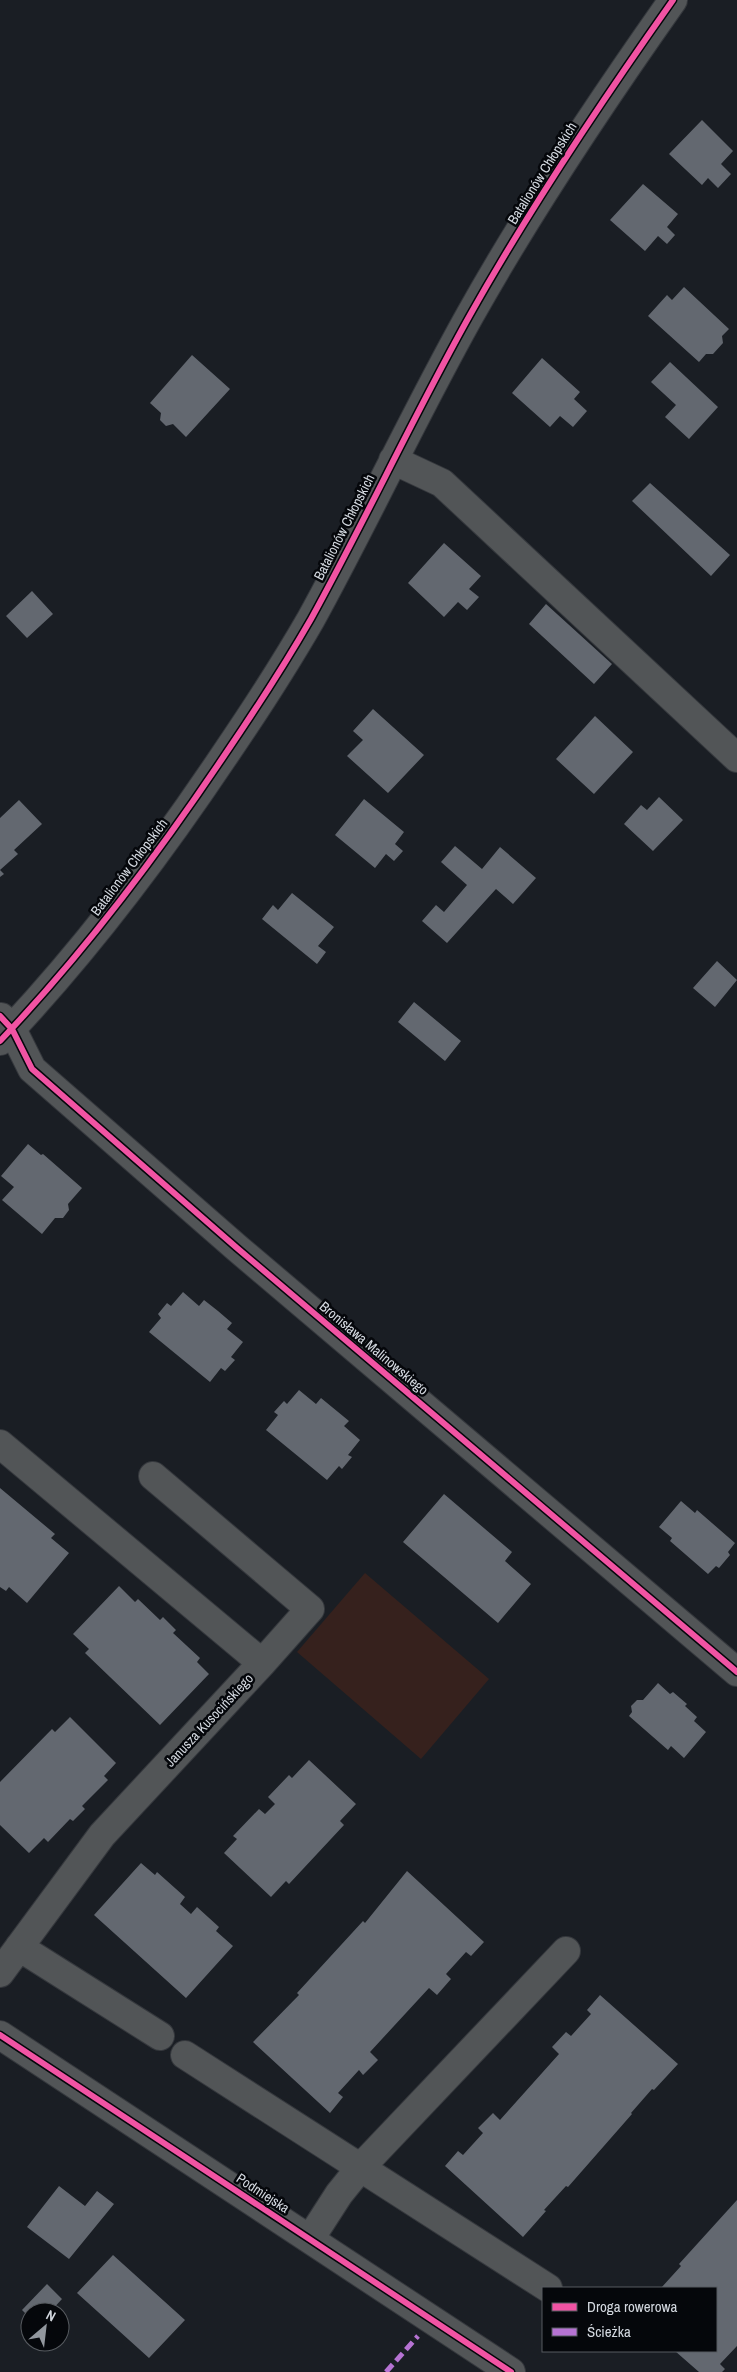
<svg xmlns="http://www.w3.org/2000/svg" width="737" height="2372" font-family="'Archivo Narrow',sans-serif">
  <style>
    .green { fill: #36211d }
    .building { fill: #636870 }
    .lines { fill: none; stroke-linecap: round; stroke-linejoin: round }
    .minor-casing { stroke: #35383d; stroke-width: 30 }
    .minor { stroke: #525557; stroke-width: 28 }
    .quiet { stroke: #b673d3; stroke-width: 5; stroke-dasharray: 10 5; stroke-linecap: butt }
    .cycleway-casing { stroke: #05070b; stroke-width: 9 }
    .cycleway { stroke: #f153a3; stroke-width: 6 }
    .labels { text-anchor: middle; stroke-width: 5; stroke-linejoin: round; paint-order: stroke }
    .street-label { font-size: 14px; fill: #d3d8df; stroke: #05070b }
  </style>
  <rect width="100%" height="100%" fill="#1a1e24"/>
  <path class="green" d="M365,1573l124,106 -68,80 -124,-107z"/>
  <path class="building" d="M702,120l31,31 -12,13 10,10 -13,14 -10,-10 -6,7 -33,-31z
    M643,184l35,30 -11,13 8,8 -8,9 -9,-8 -13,15 -35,-31z
    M684,287l45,42 -7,7 1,7 -10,11h-7l-7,8 -51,-46 19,-21 5,5z
    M192,355l38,34 -44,48 -13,-13 -7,2 -6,-6 1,-7 -11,-10z
    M542,358l38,34 -6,7 13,12 -14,16 -13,-11 -10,11 -38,-34z
    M670,362l48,45 -29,32 -24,-22 11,-12 -25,-23z
    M650,483l80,72 -19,21 -79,-75z
    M444,543l37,33 -12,13 10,8 -12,13 -9,-8 -14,15 -36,-34z
    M32,591l21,23 -26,24 -21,-22z
    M546,604l66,60 -18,20 -65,-60z
    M373,709l51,46 -36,38 -41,-37 16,-16 -10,-9z
    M595,716l38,36 -39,42 -38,-35z
    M659,797l24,23 -30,31 -29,-27 17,-19 6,5z
    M364,799l40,33 -9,12 8,7 -9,10 -8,-7 -11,14 -40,-33z
    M19,800l23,24 -28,26 4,4 -18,16 4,4 -4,3v-59z
    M455,846l27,23 18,-22 36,31 -23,26 -17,-15 -49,54 -25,-22 14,-16 8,7 23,-27 -26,-23z
    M292,893l42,34 -16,19 8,6 -9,12 -55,-45 11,-14 5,5z
    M717,961l20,19 -22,27 -22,-19z
    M414,1002l47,39 -16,20 -47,-39z
    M28,1144l13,11 2,-1 39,34 -14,16 1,6 -6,8h-8l-13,16 -40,-34 12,-13 -13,-11z
    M183,1292l16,14 5,-6 14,11 14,12 -5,6 16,13 -12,15 4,3 -10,11 -4,-3 -11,14 -61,-50 12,-14 -3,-4 9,-11 4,3z
    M299,1390l17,14 5,-6 28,23 -5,5 16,14 -12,15 4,2 -10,12 -3,-3 -12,14 -61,-50 12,-15 -4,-3 10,-11 3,3z
    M0,1488l55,46 -4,4 18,15 -42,50 -18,-16 -3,4 -6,-4z
    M444,1494l68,58 -7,9 26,23 -33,39 -95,-81z
    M681,1501l14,12 2,-3 38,33 -7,9 2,3 -11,13 -3,-2 -8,8 -38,-33 2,-3 -13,-11z
    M119,1586l16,16 3,-3 22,21 3,-3 13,13 -3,3 27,25 -3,4 12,12 -49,51 -75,-72 4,-4 -16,-15z
    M658,1683l12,11 3,-2 14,12 -2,2 12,11 -3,4 12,11 -22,26 -13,-12 -3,4 -39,-34 3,-4 -1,-6 6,-6h6z
    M70,1717l46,46 -12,13 4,4 -26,26 3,3 -12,12 -3,-2 -22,23 -4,-4 -15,15 -29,-28v-43l52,-53 3,3z
    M309,1760l47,44 -16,17 4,4 -55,59 -3,-3 -15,16 -47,-44 13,-14 -4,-3 26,-27 6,5 10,-10 -7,-7 21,-22 3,3z
    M141,1863l14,12 2,-3 28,25 -5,7 11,10 6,-7 22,20 -3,4 17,15 -47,52 -92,-83z
    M407,1871l77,71 -13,14 -5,-4 -20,22 5,5 -14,16 -8,-7 -59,64 8,8 -15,15 -4,-5 -21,23 5,4 -13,16 -77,-71 46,-47 -2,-2 66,-72 2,2z
    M600,1995l78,69 -24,26 -2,-1 -21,24 1,1 -64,73 -2,-1 -22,24 2,1 -23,26 -78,-71 13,-15 5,4 20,-22 -5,-5 15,-15 7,7 59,-66 -7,-7 14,-15 5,4 20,-22 -4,-4z
    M59,2186l26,20 12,-15 17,13 -45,55 -42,-32z
    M737,2200v146l-17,18 5,5 -3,3h-23l-24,-21h41v-63h-55l20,-22 -2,-2z
    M113,2255l72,65 -36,38 -72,-65z
    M47,2284l15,15 -12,13h-20v6l-8,-8z"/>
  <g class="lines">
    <defs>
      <path id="minor" d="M393,460l49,23 295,275
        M1,1017l11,12 20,40 205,179 500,424
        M0,1041c83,-87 157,-185 224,-285 30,-44 60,-90 87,-137 55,-100 103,-204 159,-304 61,-109 131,-213 203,-315
        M0,1444l262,219 -160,172 -102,138
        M153,1476l157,133 -48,54
        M19,1947l141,89
        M0,2035l511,337
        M185,2055l363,233
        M310,2239l29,-45 21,-26 206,-217"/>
    </defs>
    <use href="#minor" class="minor-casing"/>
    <use href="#minor" class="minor"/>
    <path class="quiet" d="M386,2372l32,-36"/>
    <defs>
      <path id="cycleway" d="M0,1016l12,13 20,40 205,179 500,424
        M0,1041c83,-87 157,-185 224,-285 30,-44 60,-90 87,-137 55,-100 103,-204 159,-304 61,-109 131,-213 203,-315
        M0,2035l511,337"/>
    </defs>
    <use href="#cycleway" class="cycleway-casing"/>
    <use href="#cycleway" class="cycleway"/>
  </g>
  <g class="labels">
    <g class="street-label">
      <text transform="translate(542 173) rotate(-58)" y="5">Batalionów Chłopskich</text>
      <text transform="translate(344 527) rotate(-63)" y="5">Batalionów Chłopskich</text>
      <text transform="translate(129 867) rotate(-53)" y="5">Batalionów Chłopskich</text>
      <text transform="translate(374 1348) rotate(40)" y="5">Bronisława Malinowskiego</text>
      <text transform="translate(209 1720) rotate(-47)" y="5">Janusza Kusocińskiego</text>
      <text transform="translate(263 2193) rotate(33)" y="5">Podmiejska</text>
    </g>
  </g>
  <rect x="542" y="2287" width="175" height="65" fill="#05070b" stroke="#575b60"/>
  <rect x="552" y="2303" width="25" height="8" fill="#f153a3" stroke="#575b60"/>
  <text x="587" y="2312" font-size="15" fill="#d3d8df">Droga rowerowa</text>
  <rect x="552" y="2328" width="25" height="8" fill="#b673d3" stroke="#575b60"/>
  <text x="587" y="2337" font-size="15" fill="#d3d8df">Ścieżka</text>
  <g transform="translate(45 2327) rotate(28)"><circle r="24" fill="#05070b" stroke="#575b60"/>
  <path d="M0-4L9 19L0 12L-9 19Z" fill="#92979e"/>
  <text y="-8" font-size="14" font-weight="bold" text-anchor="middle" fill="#d3d8df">N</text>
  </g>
</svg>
